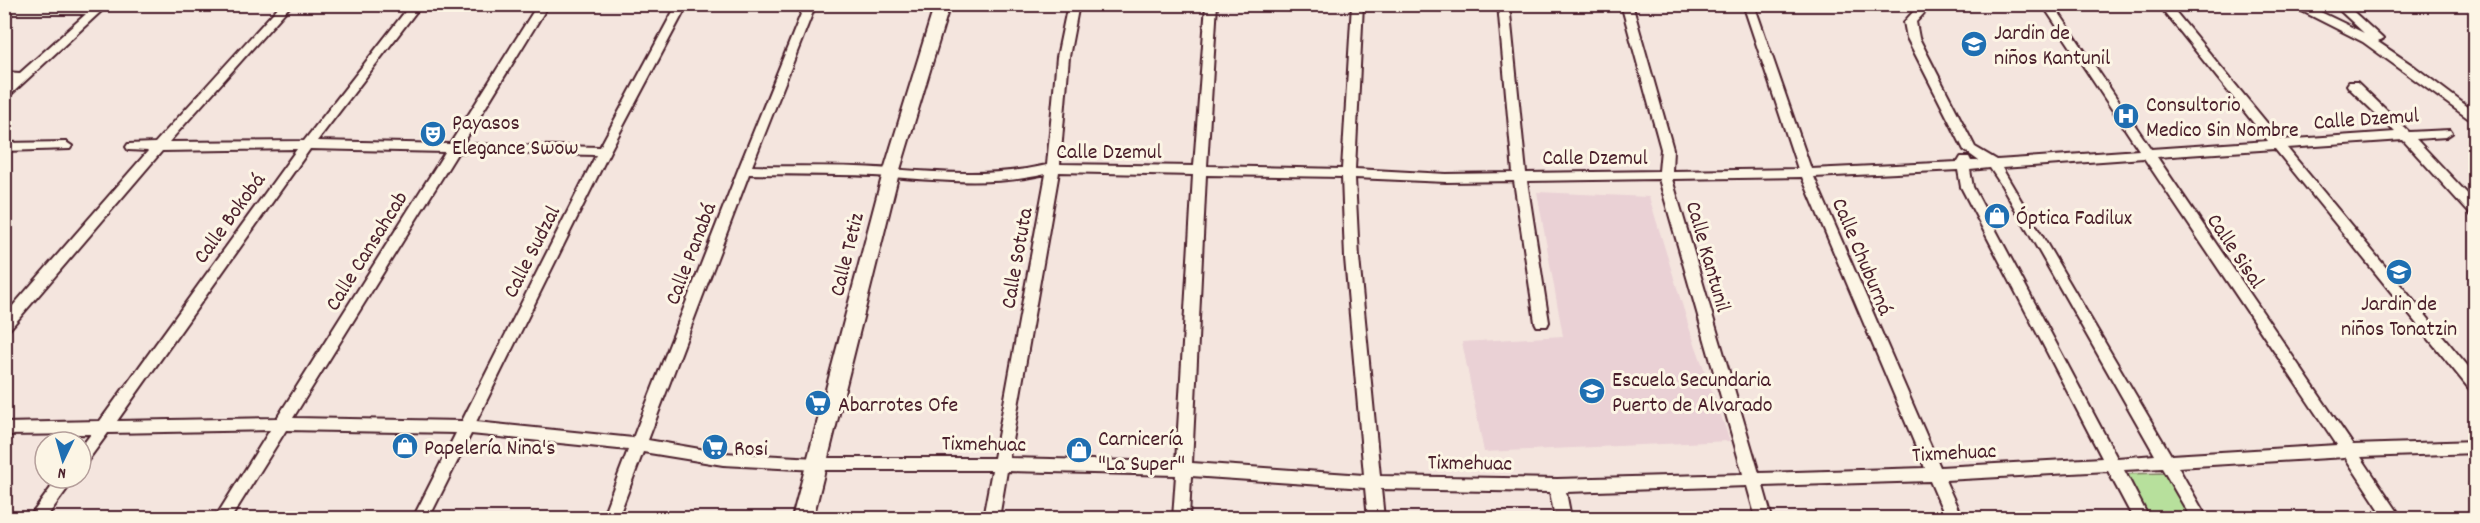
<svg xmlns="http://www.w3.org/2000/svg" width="2480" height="523" font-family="Dekko,sans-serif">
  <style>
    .built { fill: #ead1d5 }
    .green { fill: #b7e09c; stroke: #808064; stroke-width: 1.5 }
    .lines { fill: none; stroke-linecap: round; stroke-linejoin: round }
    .street-casing { stroke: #4a1f2b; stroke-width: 4 }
    .secondary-casing { stroke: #4a1f2b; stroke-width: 4 }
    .street { fill: #fcf5e5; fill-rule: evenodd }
    .secondary { fill: #fcf5e5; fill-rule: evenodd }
    .labels { text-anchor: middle; stroke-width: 6; stroke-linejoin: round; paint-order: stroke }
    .poi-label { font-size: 22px; fill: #4a1f2b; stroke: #fcf5e5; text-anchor: start }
    .street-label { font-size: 22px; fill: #4a1f2b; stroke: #fcf5e5 }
  </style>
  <rect width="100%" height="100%" fill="#f4e5de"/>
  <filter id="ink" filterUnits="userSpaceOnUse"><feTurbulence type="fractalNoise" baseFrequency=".0167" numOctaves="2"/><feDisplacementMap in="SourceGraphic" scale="12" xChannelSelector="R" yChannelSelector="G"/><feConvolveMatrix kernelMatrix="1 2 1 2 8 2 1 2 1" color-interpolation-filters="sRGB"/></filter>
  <g filter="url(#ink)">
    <path class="built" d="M1537,192l112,5 41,133 40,111 -246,11 -22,-110 101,-6z"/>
    <path class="green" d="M2167,473l27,45h-47l-24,-44z"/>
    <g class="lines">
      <defs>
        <path id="street" d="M97,4h12l-101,93 -4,1v-11l8,-7h-8v-8l16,1 66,-59h-82v-6h89z
          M281,4h11l-123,138 135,-1 107,-137h11l-105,137 133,3 88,-140h11l-86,140 137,3 77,-143h11l-78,147 -134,271 157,16 105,-268 67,-166h11l-64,162c46,1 93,-1 139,3 53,4 103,8 156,-4l10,-108 11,-53h11l-10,53 -9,107 134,2 12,-162h11l-10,162 135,3 10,-165h11l-8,165 91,5 67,-1 -15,-169h11l17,169 133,-2 2,-22 -40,-145h11l41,145 -1,22 126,-2 -55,-165h11l57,165 147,-7 3,-5h8l2,4h8l-15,-11 -57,-112 -3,-16 10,-11 -4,-7h11l5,7 -10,11 3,16 56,109 22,13 142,-10 -97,-146h11l98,145 117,-8 -110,-137h11l112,136 114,-8 -46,-44 -2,-3 2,-3h8l52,50 41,-2 2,3 -6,4 -30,2 60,64v13l-5,-1 -68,-75 -116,8 189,228v17l-5,-2 -196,-242 -118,8 196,288 123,-4v12l-115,4 41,61h-17l-40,-61 -167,10 29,51h-16l-29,-50 -38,2 25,48h-16l-25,-47 -163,9 17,38h-16l-16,-37 -167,5 9,32h-16l-9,-32 -181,6 5,26h-16l-5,-26 -169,-3 3,29h-16l-3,-30 -174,-12 -2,42h-16l3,-43 -169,-4 -8,47h-16l9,-48h-175l-94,-5 -80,-13 -25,66h-16l26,-68 -157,-16 -42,84h-16l43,-85 -170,-3 -55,88h-16l55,-88 -162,3 -22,30 -5,2v-18l10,-13 -87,1v-12l96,-2 197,-272 -135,2 -153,179 -5,1v-15l144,-165 -20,-1 -2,-3 2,-3 27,-1zM310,149l135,3 -168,266 -160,3zM458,152l138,3 -134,266 -169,-3zM2144,158l193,287 -166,10 -169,-287zM1990,168l12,18 153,269 -38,3 -144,-271 -3,-17zM1958,170l3,17 141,271 -162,9 -126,-290zM1059,172l134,3 -17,287 -167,-4zM749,174c47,1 95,0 142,3 52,4 103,9 155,-3l-52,284h-177l-94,-5 -75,-13zM1206,175l136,2 3,81 19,217 -172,-12zM1802,177l123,291 -166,5 -87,-294zM1355,178l91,4 68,-1 21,141 2,4h10l2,-4 -22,-141 132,-2 84,295 -186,5 -177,-3 -21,-218z
          M2288,4h16l60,29 -31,-29h12l36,33 2,2 -5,3 37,25 61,46v11l-113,-82z
          M2464,4h12v8z
          M66,142l6,4 -2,3 -66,2v-8z
          M58,478h17l-29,40h-17z"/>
        <path id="secondary" d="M935,4h15l-51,169 -86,345h-21l91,-345z"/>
      </defs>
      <use href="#street" class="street-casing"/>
      <use href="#secondary" class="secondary-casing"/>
      <use href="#street" class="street"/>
      <use href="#secondary" class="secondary"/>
    </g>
  </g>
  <defs>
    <symbol id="school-disc" viewBox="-11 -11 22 22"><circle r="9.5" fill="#1f6fb2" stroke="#fcf5e5"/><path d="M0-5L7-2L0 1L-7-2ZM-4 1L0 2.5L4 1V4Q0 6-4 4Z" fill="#fff"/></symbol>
    <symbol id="hospital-disc" viewBox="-11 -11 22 22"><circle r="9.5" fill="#1f6fb2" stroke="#fcf5e5"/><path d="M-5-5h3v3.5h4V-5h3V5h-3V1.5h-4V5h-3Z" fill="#fff"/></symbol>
    <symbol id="theatre-disc" viewBox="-11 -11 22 22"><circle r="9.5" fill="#1f6fb2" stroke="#fcf5e5"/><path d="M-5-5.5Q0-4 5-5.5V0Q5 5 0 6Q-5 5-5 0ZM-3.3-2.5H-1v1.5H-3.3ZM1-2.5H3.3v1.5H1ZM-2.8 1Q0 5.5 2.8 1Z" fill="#fff"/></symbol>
    <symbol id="shop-disc" viewBox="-11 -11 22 22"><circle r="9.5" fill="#1f6fb2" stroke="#fcf5e5"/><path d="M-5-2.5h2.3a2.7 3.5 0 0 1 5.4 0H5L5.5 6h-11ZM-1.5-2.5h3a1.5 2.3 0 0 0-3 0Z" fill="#fff"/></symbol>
    <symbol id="supermarket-disc" viewBox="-11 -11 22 22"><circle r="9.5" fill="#1f6fb2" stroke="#fcf5e5"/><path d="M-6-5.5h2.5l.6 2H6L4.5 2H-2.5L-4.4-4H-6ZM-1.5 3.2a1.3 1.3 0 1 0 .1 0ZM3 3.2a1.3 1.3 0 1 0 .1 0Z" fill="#fff"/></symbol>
  </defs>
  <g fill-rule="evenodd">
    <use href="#school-disc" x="1959" y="29" width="30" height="30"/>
    <use href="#hospital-disc" x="2111" y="101" width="30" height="30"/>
    <use href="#theatre-disc" x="418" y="119" width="30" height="30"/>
    <use href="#shop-disc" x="1982" y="201" width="30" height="30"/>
    <use href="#school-disc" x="2384" y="257" width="30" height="30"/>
    <use href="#school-disc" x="1577" y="376" width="30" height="30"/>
    <use href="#supermarket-disc" x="803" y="388" width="30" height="30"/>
    <use href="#shop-disc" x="390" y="431" width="30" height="30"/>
    <use href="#supermarket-disc" x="700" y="432" width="30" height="30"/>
    <use href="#shop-disc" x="1064" y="435" width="30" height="30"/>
  </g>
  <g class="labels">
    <g class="poi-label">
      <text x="1994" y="39">Jardin de<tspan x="1994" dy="25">niños Kantunil</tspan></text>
      <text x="2146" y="111">Consultorio<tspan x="2146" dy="25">Medico Sin Nombre</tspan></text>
      <text x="452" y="129">Payasos<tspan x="452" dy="25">Elegance Swow</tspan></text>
      <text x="2016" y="224">Óptica Fadilux</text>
      <text x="2399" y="310" text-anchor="middle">Jardin de<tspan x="2399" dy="25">niños Tonatzin</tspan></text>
      <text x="1612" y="386">Escuela Secundaria<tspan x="1612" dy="25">Puerto de Alvarado</tspan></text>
      <text x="838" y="411">Abarrotes Ofe</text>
      <text x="1098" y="445">Carnicería<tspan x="1098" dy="25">"La Super"</tspan></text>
      <text x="424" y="454">Papelería Nina's</text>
      <text x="734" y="455">Rosi</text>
    </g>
    <g class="street-label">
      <text transform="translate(2366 117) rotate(-4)" y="8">Calle Dzemul</text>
      <text x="1109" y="158">Calle Dzemul</text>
      <text x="1595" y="164">Calle Dzemul</text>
      <text transform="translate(228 217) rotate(-54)" y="8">Calle Bokobá</text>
      <text transform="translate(365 250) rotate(-58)" y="8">Calle Cansahcab</text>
      <text transform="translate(2237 250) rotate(56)" y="8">Calle Sisal</text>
      <text transform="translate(530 251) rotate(-63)" y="8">Calle Sudzal</text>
      <text transform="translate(689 253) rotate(-69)" y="8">Calle Panabá</text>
      <text transform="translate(845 254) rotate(-76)" y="8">Calle Tetiz</text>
      <text transform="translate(1710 256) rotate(74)" y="8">Calle Kantunil</text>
      <text transform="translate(1864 256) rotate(67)" y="8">Calle Chuburná</text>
      <text transform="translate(1015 258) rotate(-80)" y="8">Calle Sotuta</text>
      <text transform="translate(984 442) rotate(1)" y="8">Tixmehuac</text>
      <text transform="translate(1954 451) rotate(-3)" y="8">Tixmehuac</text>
      <text transform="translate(1470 461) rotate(1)" y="8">Tixmehuac</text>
    </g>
  </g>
  <rect width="2480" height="523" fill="none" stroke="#fcf5e5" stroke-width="24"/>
  <rect x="12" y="12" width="2456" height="499" fill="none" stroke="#4a1f2b" stroke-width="2" filter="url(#ink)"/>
  <g transform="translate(63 460) rotate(185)"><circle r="28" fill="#fcf5e5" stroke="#b59f9b" stroke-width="1.5"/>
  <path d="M0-4.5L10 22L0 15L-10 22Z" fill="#1f6fb2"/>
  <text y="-9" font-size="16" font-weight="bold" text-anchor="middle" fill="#4a1f2b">N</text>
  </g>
</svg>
